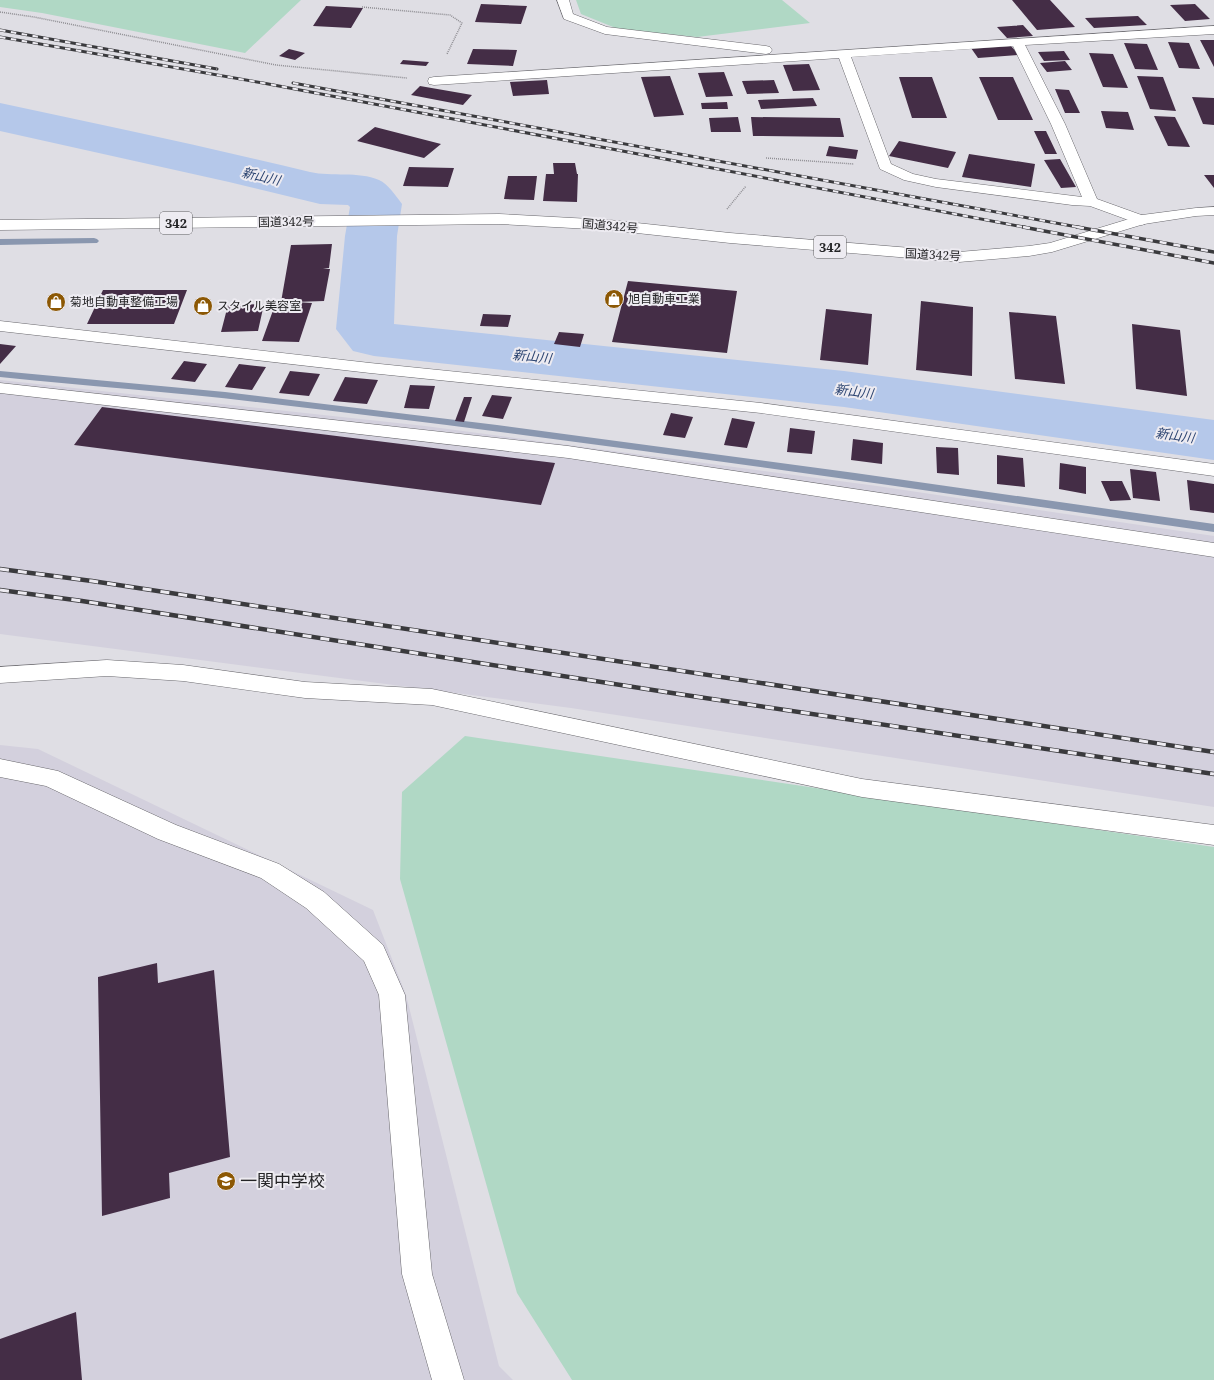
<svg xmlns="http://www.w3.org/2000/svg" width="1214" height="1380" font-family="'Noto Serif','Noto Sans JP',serif">
  <style>
    .built { fill: #d3d0dd }
    .green { fill: #b0d8c5 }
    .lines { fill: none; stroke-linecap: round; stroke-linejoin: round }
    .stream { fill: #8a97af; fill-rule: evenodd }
    .river { fill: #b5c8ea; fill-rule: evenodd }
    .building { fill: #442d46 }
    .minor-casing { stroke: #69686d; stroke-width: 1 }
    .highway-casing { stroke: #69686d; stroke-width: 1 }
    .path { stroke: #8f8e93; stroke-width: 1.5; stroke-dasharray: 1 1; stroke-linecap: butt }
    .minor { fill: #fff; fill-rule: evenodd }
    .highway { fill: #fff; fill-rule: evenodd }
    .rail-far2-casing { stroke: #3a3a3d; stroke-width: 3 }
    .rail-far1-casing { stroke: #3a3a3d; stroke-width: 3.5 }
    .rail-casing { stroke: #3a3a3d; stroke-width: 4.5 }
    .rail-far2 { stroke: #edebf1; stroke-width: 2; stroke-dasharray: 5.5; stroke-linecap: butt }
    .rail-far1 { stroke: #edebf1; stroke-width: 2.5; stroke-dasharray: 7; stroke-linecap: butt }
    .rail { stroke: #edebf1; stroke-width: 3; stroke-dasharray: 9; stroke-linecap: butt }
    .labels { text-anchor: middle; stroke-width: 4; stroke-linejoin: round; paint-order: stroke }
    .far-street-label { font-size: 12px; fill: #242426; stroke: #edebf1 }
    .far-poi-label { font-size: 12px; fill: #242426; stroke: #edebf1; text-anchor: start }
    .far-water-label { font-size: 13px; font-style: italic; fill: #2c4471; stroke: #edebf1 }
    .shield { fill: #edebf1; stroke: #606063; stroke-width: 1 }
    .shield-label { font-size: 13px; font-weight: bold; fill: #242426 }
    .near-poi-label { font-size: 17px; fill: #242426; stroke: #edebf1; text-anchor: start }
  </style>
  <rect width="100%" height="100%" fill="#dfdee4"/>
  <path class="built" d="M0,380l425,46 452,60 337,50v271l-643,-99 -571,-74z
    M0,745l38,4 335,161 33,85 93,371 14,14h-513z"/>
  <path class="green" d="M0,0h301l-56,53 -203,-40 -42,-6z
    M576,0h206l28,23 -113,14 -79,-8 -37,-15z
    M465,736l749,111v533h-642l-55,-87 -117,-414 2,-87z"/>
  <g class="lines">
    <path class="stream" d="M94,238l3,1 2,2 -2,2 -97,2v-6z
      M0,371l225,21 272,33 358,48 359,51v8c-319,-46 -637,-93 -957,-130 -85,-10 -171,-16 -257,-25z"/>
    <path class="river" d="M0,103c104,22 207,44 310,69 22,5 48,-1 69,8 9,4 17,16 23,24l-5,32 -3,88 450,47 370,49v40l-370,-53 -470,-51 -21,-5 -17,-22 9,-93 5,-29 -2,-2 -28,-1 -91,-22 -229,-51z"/>
  </g>
  <path class="building" d="M1012,0h38l25,27 -38,3z
    M481,4l46,2 -6,18 -46,-2z
    M1195,4l15,15 -25,2 -15,-16z
    M326,6l37,2 -12,20 -38,-2z
    M1138,16l9,9 -53,3 -9,-10z
    M1023,25l10,11 -26,2 -10,-11z
    M1200,40h14v27z
    M1168,42l21,1 11,26 -21,-1z
    M1124,43l23,1 11,26 -23,-1z
    M1011,46l8,9 -41,3 -7,-10z
    M289,49l16,4 -10,7 -16,-4z
    M473,49l44,1 -4,16 -46,-2z
    M1064,51l6,9 -26,1 -6,-9z
    M1089,53l24,1 15,34 -25,-1z
    M403,60l26,2 -3,4 -26,-2z
    M1065,61l7,9 -25,2 -7,-9z
    M809,64l11,26 -27,1 -10,-26z
    M724,72l9,24 -27,1 -8,-24z
    M670,76l14,39 -30,2 -13,-40z
    M1137,76l26,1 13,34 -26,-2z
    M899,77h33l15,41h-35z
    M979,77h34l20,43h-35z
    M547,80l2,14 -36,2 -3,-14z
    M774,80l5,13 -32,1 -5,-13z
    M420,86l52,9 -9,10 -52,-10z
    M1055,89l14,1 11,23h-15z
    M1192,97l22,1v27l-11,-1z
    M813,98l4,8 -56,3 -3,-9z
    M727,102l1,7h-26l-1,-6z
    M1101,111l27,1 6,18 -28,-2z
    M1154,116l21,1 15,30 -22,-1z
    M738,117l3,15h-30l-2,-14z
    M751,117l89,1 4,19 -91,-1z
    M375,127l66,17 -17,14 -67,-17z
    M1034,131h12l11,23h-12z
    M899,141l57,11 -8,16 -59,-12z
    M829,146l29,4 -2,9 -30,-3z
    M969,154l66,10 -4,23 -69,-10z
    M1060,159l16,28 -15,1 -17,-28z
    M553,163h22l2,11h1l-1,28 -34,-1 3,-27h8z
    M409,167l45,1 -6,19 -45,-1z
    M1204,175h10v13z
    M508,176h29l-3,24 -30,-1z
    M332,244l-3,24 -6,1h7l-6,32 -29,1 17,1 -13,39 -37,-1 14,-39h5l10,-57z
    M628,281l109,10 -10,62 -115,-11z
    M103,290h84l-13,34h-87z
    M921,301l52,6 -1,69 -56,-6z
    M264,304l-6,27 -37,1 7,-27z
    M826,309l46,5 -4,51 -48,-5z
    M1009,312l47,4 9,68 -50,-5z
    M483,314l28,1 -3,12 -28,-1z
    M1132,324l48,6 7,66 -51,-7z
    M559,332l25,2 -4,13 -26,-3z
    M0,344l16,2 -16,18z
    M184,361l23,3 -12,18 -24,-3z
    M239,364l27,3 -14,23 -27,-3z
    M290,371l30,3 -11,22 -30,-3z
    M345,377l33,3 -11,24 -34,-3z
    M410,385l25,1 -6,23 -25,-1z
    M492,395l20,2 -9,22 -21,-3z
    M464,397h8l-8,25 -9,-1z
    M102,407l453,56 -14,42 -467,-60z
    M671,413l22,4 -8,21 -22,-3z
    M732,418l23,4 -8,26 -23,-3z
    M790,428l25,3 -3,23 -25,-2z
    M853,439l30,4 -1,21 -31,-4z
    M936,447l22,1 1,27 -22,-2z
    M997,455l26,3 2,29 -28,-3z
    M1060,463l26,4v27l-27,-5z
    M1130,469l26,3 4,29 -27,-3z
    M1187,480l27,4v29l-24,-3z
    M1101,481h21l9,19 -21,1z
    M157,963l1,20 56,-13 16,187 -61,16 1,25 -68,18 -4,-239z
    M76,1312l6,68h-82v-41z"/>
  <g class="lines">
    <defs>
      <path id="minor" d="M557,0h12l4,14 34,13 159,19 4,1 2,3 -2,3 -4,1 -161,-20 -41,-15z
        M1214,26v8l-189,11 40,79 32,75 50,18 3,3 -3,3 -5,2 -52,-19 -18,-1 -136,-18 -32,-7 -24,-11 -41,-111 -405,27 -5,-1 -1,-3 1,-3 5,-1zM1013,46l38,78 31,73 -146,-18 -23,-5 -22,-10 -40,-107z
        M0,321l370,42 391,40 453,61v12l-453,-63 -391,-40 -370,-42z
        M0,383l568,63 646,97v14l-646,-99 -568,-65z
        M107,660l76,5 122,17 127,7 430,90 352,46v20l-352,-48 -430,-92 -127,-7 -122,-17 -76,-5 -107,7v-16z
        M0,759l58,12 118,54 103,39 45,28 59,53 22,50 27,279 32,106h-32l-30,-106 -23,-279 -15,-34 -58,-53 -45,-30 -103,-39 -112,-53 -46,-9z"/>
      <path id="highway" d="M1214,207v8l-18,1 -52,8 -92,28 -23,4 -70,6 -229,-19 -121,-13 -110,-6 -499,6v-10l499,-6 110,6 121,13 229,19 70,-6 21,-3 92,-28 54,-7z"/>
    </defs>
    <use href="#minor" class="minor-casing"/>
    <use href="#highway" class="highway-casing"/>
    <path class="path" d="M362,7l88,8 12,8 -15,31
      M0,12l34,5 242,48 131,13
      M766,158l88,6
      M727,209l19,-23"/>
    <use href="#minor" class="minor"/>
    <use href="#highway" class="highway"/>
    <defs>
      <path id="rail-far2" d="M0,30l217,39
        M0,37l263,46 766,145
        M293,83l790,145"/>
      <path id="rail-far1" d="M1023,227l191,36
        M1077,227l137,25"/>
      <path id="rail" d="M0,569l92,12 1122,171
        M0,590l82,11 603,94 529,79"/>
    </defs>
    <use href="#rail-far2" class="rail-far2-casing"/>
    <use href="#rail-far1" class="rail-far1-casing"/>
    <use href="#rail" class="rail-casing"/>
    <use href="#rail-far2" class="rail-far2"/>
    <use href="#rail-far1" class="rail-far1"/>
    <use href="#rail" class="rail"/>
  </g>
  <defs>
    <symbol id="shop-disc" viewBox="-11 -11 22 22"><circle r="9.5" fill="#8c5804" stroke="#edebf1"/><path d="M-5-2.5h2.3a2.7 3.5 0 0 1 5.4 0H5L5.5 6h-11ZM-1.5-2.5h3a1.5 2.3 0 0 0-3 0Z" fill="#fff"/></symbol>
    <symbol id="school-disc" viewBox="-11 -11 22 22"><circle r="9.5" fill="#8c5804" stroke="#edebf1"/><path d="M0-5L7-2L0 1L-7-2ZM-4 1L0 2.5L4 1V4Q0 6-4 4Z" fill="#fff"/></symbol>
  </defs>
  <g fill-rule="evenodd">
    <use href="#shop-disc" x="603" y="288" width="22" height="22"/>
    <use href="#shop-disc" x="45" y="291" width="22" height="22"/>
    <use href="#shop-disc" x="192" y="295" width="22" height="22"/>
    <use href="#school-disc" x="215" y="1170" width="22" height="22"/>
  </g>
  <g class="labels">
    <g class="far-street-label">
      <text transform="translate(286 222) rotate(-1)" y="4">国道342号</text>
      <text transform="translate(610 226) rotate(5)" y="4">国道342号</text>
      <text transform="translate(933 255) rotate(3)" y="4">国道342号</text>
    </g>
    <g class="far-poi-label">
      <text x="628" y="303">旭自動車工業</text>
      <text x="70" y="306">菊地自動車整備工場</text>
      <text x="217" y="310">スタイル美容室</text>
    </g>
    <g class="far-water-label">
      <text transform="translate(261 176) rotate(13)" y="5">新山川</text>
      <text transform="translate(532 356) rotate(6)" y="5">新山川</text>
      <text transform="translate(854 391) rotate(7)" y="5">新山川</text>
      <text transform="translate(1175 435) rotate(8)" y="5">新山川</text>
    </g>
    <g class="shield">
      <rect x="160" y="212" width="32" height="22" rx="3"/>
      <rect x="814" y="236" width="32" height="22" rx="3"/>
    </g>
    <g class="shield-label">
      <text x="176" y="228">342</text>
      <text x="830" y="252">342</text>
    </g>
    <g class="near-poi-label">
      <text x="240" y="1187">一関中学校</text>
    </g>
  </g>
</svg>
